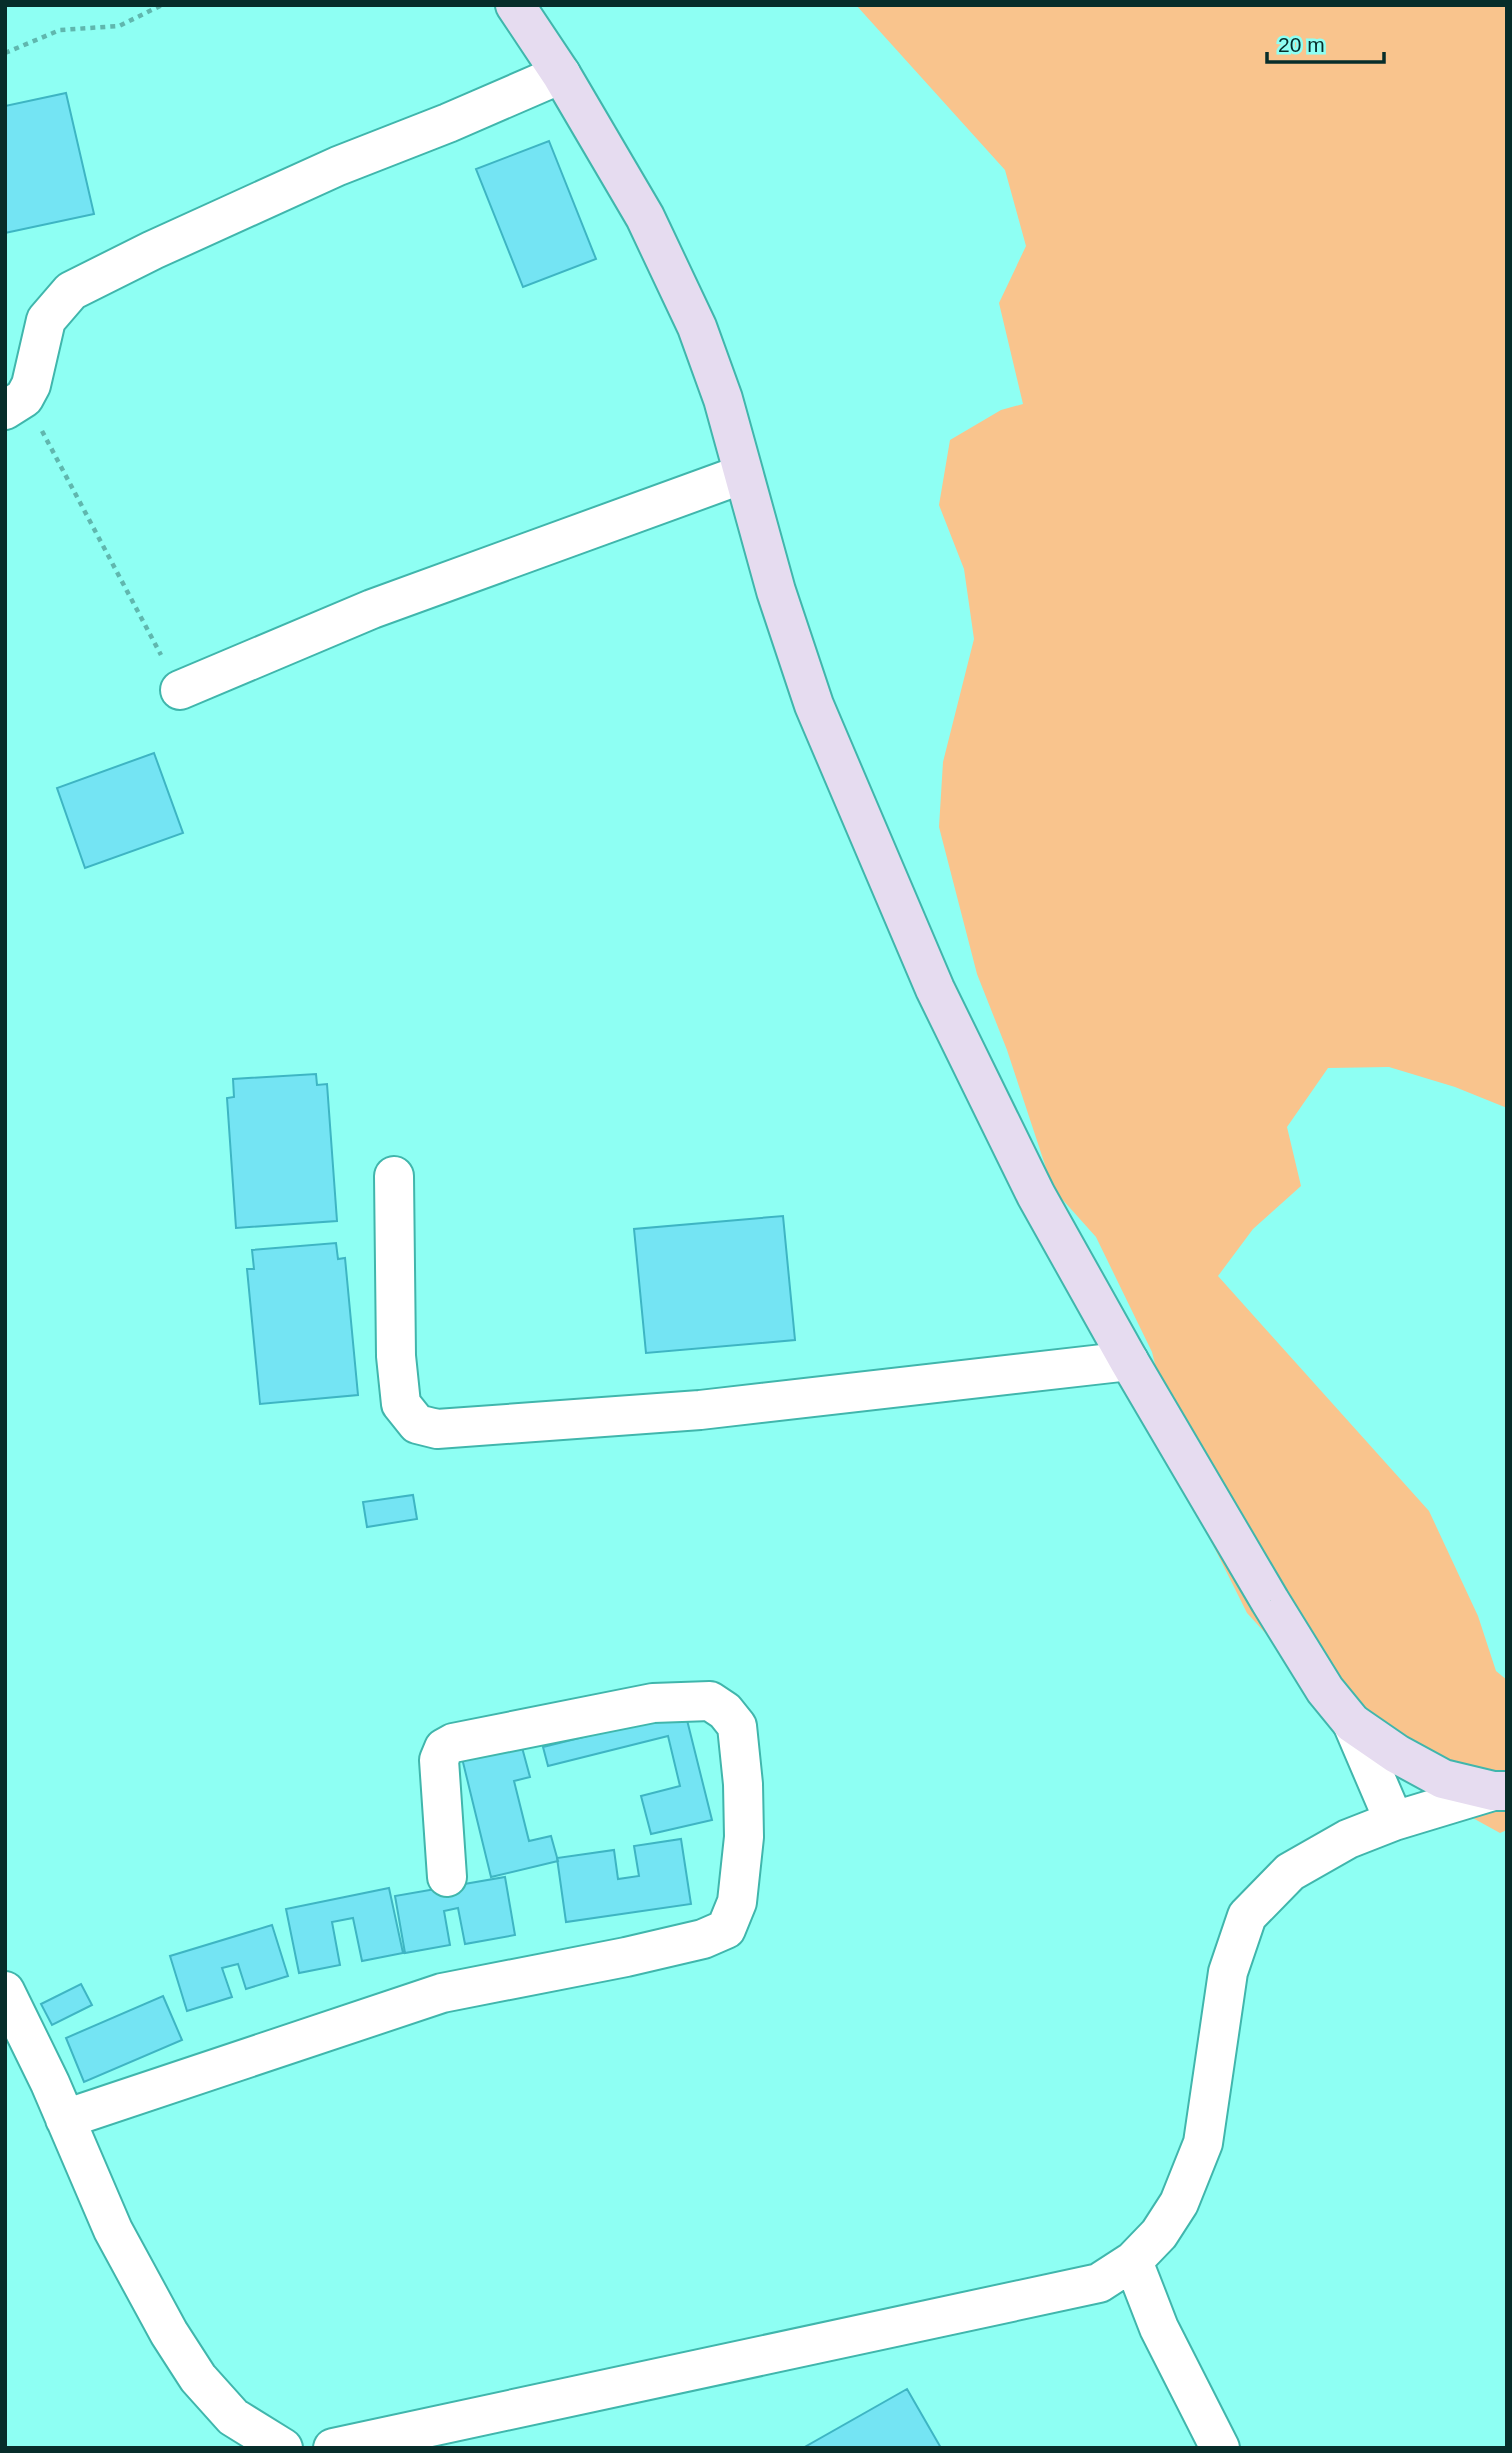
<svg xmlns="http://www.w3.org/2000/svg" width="1512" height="2453" font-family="Arial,sans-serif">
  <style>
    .green { fill: #f9c48d }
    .building { fill: #74e4f3; stroke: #3eb5c3; stroke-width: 2 }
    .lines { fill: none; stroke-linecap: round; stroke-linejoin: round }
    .street-casing { stroke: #40b6ac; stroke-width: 42 }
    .secondary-casing { stroke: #40b6ac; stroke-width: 42 }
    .path { stroke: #60b7ae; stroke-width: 4.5; stroke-dasharray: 5 5; stroke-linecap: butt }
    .street { stroke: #fff; stroke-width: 38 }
    .secondary { stroke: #e6dcf0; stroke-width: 38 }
  </style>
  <rect width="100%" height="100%" fill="#8efff3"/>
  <path class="green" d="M856,5h651v1103l-52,-21 -66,-20 -61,1 -41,59 14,59 -48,43 -35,47 211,235 49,105 18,55 11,9v150l-7,3 -60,-33 -56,-36 -137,-151 -60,-120 -35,-141 -56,-115 -43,-48 -46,-139 -30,-76 -38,-147 4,-65 31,-123 -10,-70 -25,-64 11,-65 51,-30 22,-6 -24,-101 27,-57 -21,-76z"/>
  <path class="building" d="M66,93l28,121 -89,19v-127z
    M549,141l47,118 -73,28 -47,-118z
    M154,753l29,80 -98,35 -28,-80z
    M316,1074l1,11 10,-1 10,137 -101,7 -9,-130 7,-1 -1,-18z
    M783,1216l12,124 -149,13 -12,-124z
    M336,1243l2,16 7,-1 13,137 -98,9 -13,-135h7l-2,-19z
    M413,1495l4,24 -50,8 -4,-25z
    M685,1712l27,108 -61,14 -10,-38 39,-10 -12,-50 -120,30 -5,-19z
    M520,1740l10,37 -16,4 15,60 22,-5 7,25 -67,16 -30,-123z
    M681,1839l10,65 -125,18 -9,-64 57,-8 4,29 21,-3 -5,-30z
    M505,1877l10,58 -50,9 -7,-36 -14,3 6,34 -45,8 -10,-57z
    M389,1888l14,65 -41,8 -9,-43 -21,4 8,43 -41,8 -13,-64z
    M272,1925l16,51 -42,13 -8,-25 -16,4 10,29 -45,14 -17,-55z
    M81,1984l11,21 -40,20 -11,-21z
    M163,1996l19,44 -98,42 -18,-44z
    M907,2389l34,59h-138z"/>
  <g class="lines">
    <defs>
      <path id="street" d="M5,410l19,-12 7,-13 15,-65 25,-29 82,-41 185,-84 110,-43 113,-49
        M180,690l192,-81 371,-135
        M394,1176l2,180 5,48 16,20 20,5 263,-19 429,-49
        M1352,1723l42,98
        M5,1991l45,92 63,147 56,103 29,45 35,39 50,31
        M65,2119l377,-126 184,-36 77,-18 23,-10 11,-27 7,-65 -1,-53 -6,-58 -12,-15 -15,-10 -57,2 -200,40 -9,5 -5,12 8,117
        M1133,2261l26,67 61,120
        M333,2448l766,-165 34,-22 26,-27 20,-31 24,-60 25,-171 19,-56 43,-44 58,-33 46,-18 99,-30"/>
      <path id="secondary" d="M515,5l46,69 84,143 52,110 26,72 53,192 38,114 121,284 101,206 93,166 141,240 55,89 27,33 45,31 46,25 50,12h14"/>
    </defs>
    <use href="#street" class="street-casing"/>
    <use href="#secondary" class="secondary-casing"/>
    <path class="path" d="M5,53l55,-23 59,-4 43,-21
      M42,431l119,224"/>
    <use href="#street" class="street"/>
    <use href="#secondary" class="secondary"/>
  </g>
  <rect width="1512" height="2453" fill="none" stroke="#072d2a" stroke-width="14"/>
  <path d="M1267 52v10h117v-10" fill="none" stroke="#072d2a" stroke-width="3.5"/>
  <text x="1278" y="52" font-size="21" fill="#072d2a" stroke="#8efff3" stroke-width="5" paint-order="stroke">20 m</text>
</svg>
